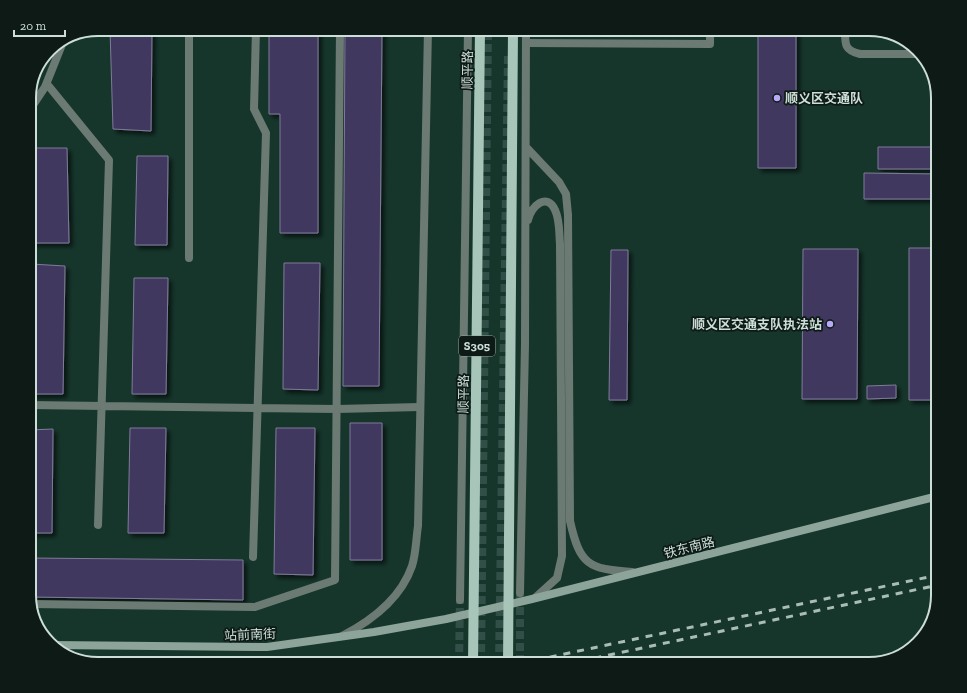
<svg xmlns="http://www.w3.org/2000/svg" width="967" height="693" font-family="'Zilla Slab','Noto Sans SC',serif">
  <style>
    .building { fill: #3f385f; stroke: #7f7b98; filter: url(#shadow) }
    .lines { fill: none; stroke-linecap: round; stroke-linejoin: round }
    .tertiary-tunnel { stroke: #314f46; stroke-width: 8; stroke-dasharray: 8 4; stroke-linecap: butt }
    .service { stroke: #6c7a74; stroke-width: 8 }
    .minor { stroke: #6c7a74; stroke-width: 8 }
    .tertiary { stroke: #6c7a74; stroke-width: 8 }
    .secondary { stroke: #8da49b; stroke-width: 8 }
    .rail { stroke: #a9bdb6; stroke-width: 3; stroke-dasharray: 7 7; stroke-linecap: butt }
    .primary-bridge { stroke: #a7c5b9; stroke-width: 10 }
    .poi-dot { fill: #b7abf8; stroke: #0d1a16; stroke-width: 1.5 }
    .labels { text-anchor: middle; stroke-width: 3.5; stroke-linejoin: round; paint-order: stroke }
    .shield { fill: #0d1a16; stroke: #93a39d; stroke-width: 1 }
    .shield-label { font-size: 12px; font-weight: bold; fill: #ccded7 }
    .street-label { font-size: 13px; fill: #ccded7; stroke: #0d1a16 }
    .poi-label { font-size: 13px; font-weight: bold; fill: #ccded7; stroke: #0d1a16; text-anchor: start }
    .rim { fill: none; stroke: #ccded7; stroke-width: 2 }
  </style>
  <defs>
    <filter id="shadow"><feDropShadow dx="3.5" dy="3.5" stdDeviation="2" flood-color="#0009"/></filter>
  </defs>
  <rect width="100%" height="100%" fill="#16362c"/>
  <path class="building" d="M110,29h42l-1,102 -38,-2z
    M269,29h49v204h-38v-119h-11z
    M345,29h37l-3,357h-36z
    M758,29h38v139h-38z
    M878,147h60v22h-60z
    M30,148h37l2,95h-39z
    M137,156h31l-1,89h-32z
    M864,173l74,1v25h-74z
    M909,248h26v152h-26z
    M803,249h55l-1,150h-55z
    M611,250h17l-1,150h-18z
    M284,263h36l-2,127 -35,-1z
    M31,264l34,2 -2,128h-33z
    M134,278h34l-2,116h-34z
    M896,385v13l-29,1v-13z
    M350,423h32v137h-32z
    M130,428h36l-2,105h-36z
    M276,428h39l-2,147 -39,-1z
    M53,429l-1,104h-23v-103z
    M29,558l214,2v40l-214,-3z"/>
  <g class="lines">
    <path class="tertiary-tunnel" d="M520,595v69
      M459,664l1,-64
      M481,664l7,-635
      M499,664l9,-609"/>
    <path class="service" d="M845,29c0,15 -1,21 15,25h60
      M526,43l184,1v-15
      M47,84l62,76 -11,365
      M189,258v-229
      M29,405l308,4 83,-2
      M253,557l13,-424 -12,-24 2,-80
      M31,604l224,3 80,-27 5,-551"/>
    <path class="minor" d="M29,111l16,-24 18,-45"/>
    <path class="tertiary" d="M526,147l33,35 7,12 2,21 2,306c10,44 18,48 62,51
      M528,220c3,-14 19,-28 27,-10 5,10 4,23 5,34l2,312 -5,22 -21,19
      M520,593l5,-249 1,-315
      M460,600l8,-571
      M342,636c29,-15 59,-38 70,-70 4,-12 4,-27 6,-40l10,-497"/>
    <path class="secondary" d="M52,645l215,2 107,-15 72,-13 86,-20 406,-103"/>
    <path class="rail" d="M536,660l402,-85
      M567,664l371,-79"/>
    <path class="primary-bridge" d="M473,664l7,-635
      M508,664l5,-635"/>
  </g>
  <g class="poi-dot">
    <circle cx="777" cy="98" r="4"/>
    <circle cx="830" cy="324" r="4"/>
  </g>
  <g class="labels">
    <rect class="shield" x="459" y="336" width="36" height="20" rx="3"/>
    <g class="shield-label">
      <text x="477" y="350">S305</text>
    </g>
    <g class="street-label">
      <text transform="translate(467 70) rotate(-89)" y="5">顺平路</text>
      <text transform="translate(463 394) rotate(-89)" y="5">顺平路</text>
      <text transform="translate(689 547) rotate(-14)" y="5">铁东南路</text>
      <text transform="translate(250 634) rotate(-2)" y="5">站前南街</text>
    </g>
    <g class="poi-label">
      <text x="785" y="103">顺义区交通队</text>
      <text x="822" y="329" text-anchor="end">顺义区交通支队执法站</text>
    </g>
  </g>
  <path d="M0 0H967V693H0ZM98 36H869A62 62 0 0 1 931 98V595A62 62 0 0 1 869 657H98A62 62 0 0 1 36 595V98A62 62 0 0 1 98 36Z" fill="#0d1a16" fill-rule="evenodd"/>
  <path class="rim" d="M98 36H869A62 62 0 0 1 931 98V595A62 62 0 0 1 869 657H98A62 62 0 0 1 36 595V98A62 62 0 0 1 98 36Z"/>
  <path d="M14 30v6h51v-6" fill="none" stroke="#ccded7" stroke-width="2"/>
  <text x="20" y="30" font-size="12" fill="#ccded7" stroke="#0d1a16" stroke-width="3" paint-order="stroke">20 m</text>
</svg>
